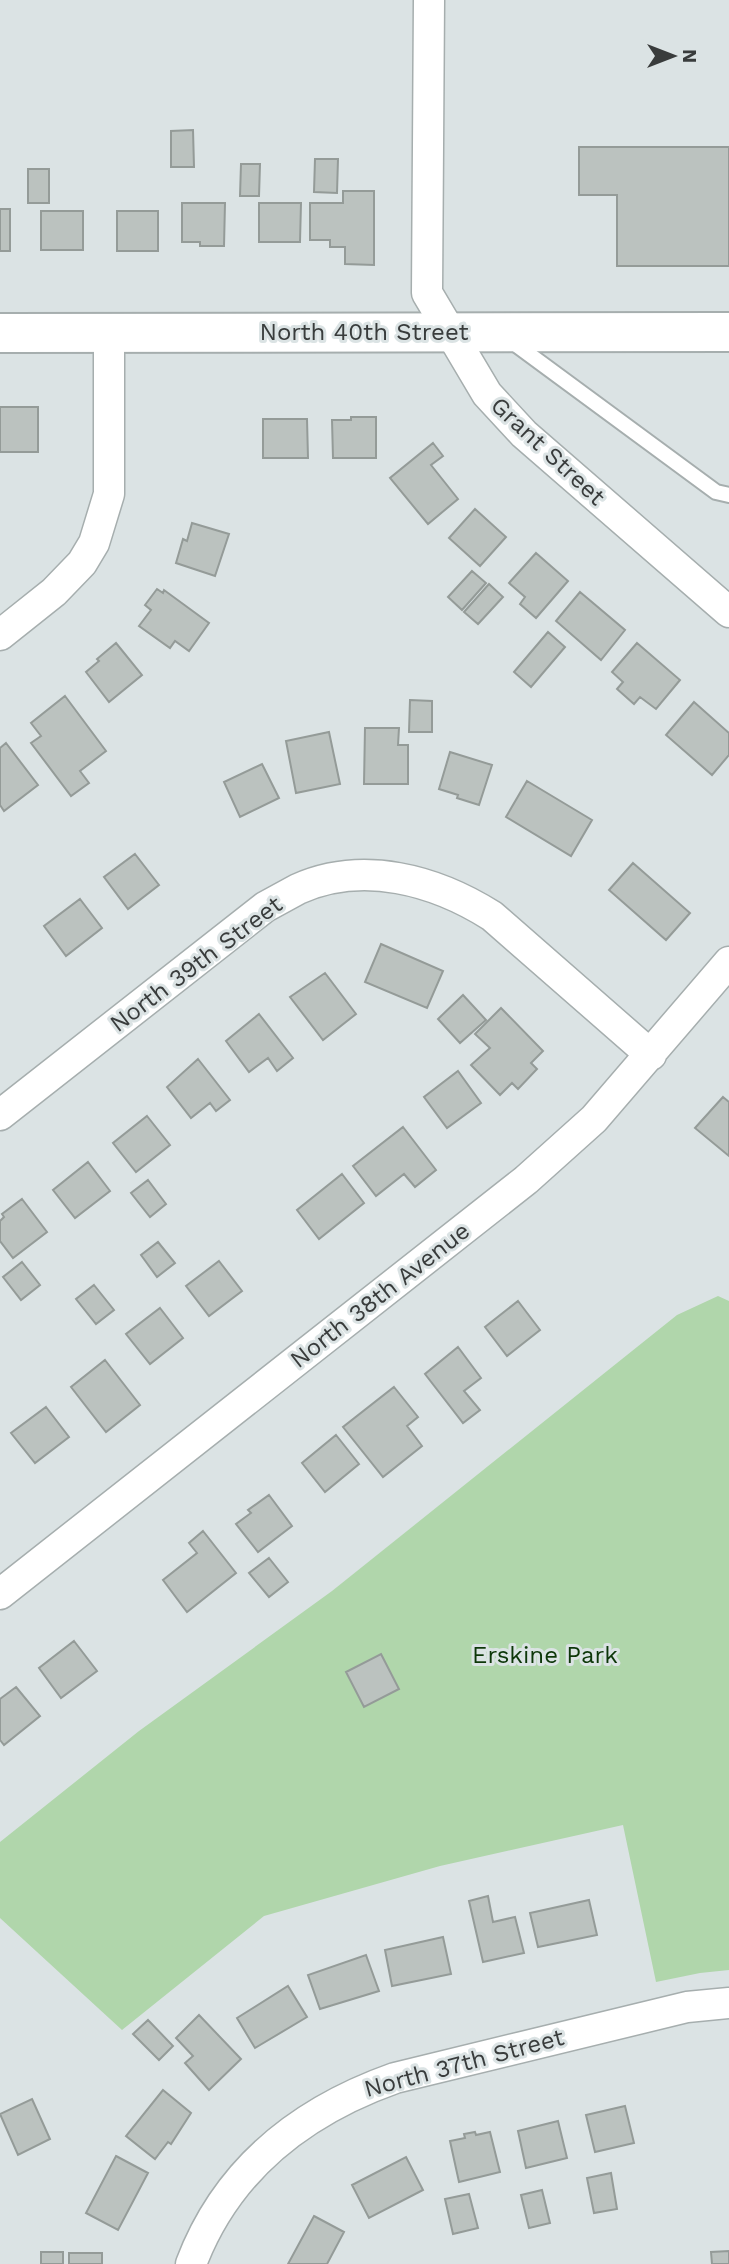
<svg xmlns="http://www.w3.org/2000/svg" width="729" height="2264" font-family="'Work Sans',sans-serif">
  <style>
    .green { fill: #b0d6ab }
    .building { fill: #bbc2bf; stroke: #949b98; stroke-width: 2 }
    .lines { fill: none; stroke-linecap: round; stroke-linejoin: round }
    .lane-casing { stroke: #a6aeae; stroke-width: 18 }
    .street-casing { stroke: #a6aeae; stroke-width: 33 }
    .secondary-casing { stroke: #a6aeae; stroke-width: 42 }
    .lane { stroke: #fff; stroke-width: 14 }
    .street { stroke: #fff; stroke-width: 30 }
    .secondary { stroke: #fff; stroke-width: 38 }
    .labels { text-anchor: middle; stroke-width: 6; stroke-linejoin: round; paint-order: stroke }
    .street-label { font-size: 24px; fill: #393c3c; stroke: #dbe3e4 }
    .park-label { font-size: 24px; fill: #0d3709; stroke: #dbe3e4 }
  </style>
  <rect width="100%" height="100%" fill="#dbe3e4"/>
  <path class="green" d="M718,1296l11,5v669l-29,3 -44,9 -33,-157 -183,41 -176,50 -142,114 -122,-112v-76l139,-111 193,-140 345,-276z"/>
  <path class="building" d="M193,130l1,37h-23v-36z
    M579,147h150v119h-112v-71h-38z
    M315,159h23l-1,34 -23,-1z
    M241,164h19l-1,32h-19z
    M28,169h21v34h-21z
    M343,191h31v74l-29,-1v-17h-15v-7h-20v-37h33z
    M182,203h43l-1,43h-24v-4h-18z
    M259,203h42l-1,39h-41z
    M0,209h10v42h-10z
    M41,211h42v39h-42z
    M117,211h41v40h-41z
    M0,407h38v45h-38z
    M351,417h25v41h-43l-1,-38h19z
    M263,419h44l1,39h-45z
    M433,443l10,13 -12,9 27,34 -30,25 -38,-46z
    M475,509l31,28 -26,29 -31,-28z
    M192,523l37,11 -14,42 -39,-13 7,-24 4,2z
    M536,553l32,28 -32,37 -16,-14 5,-7 -16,-14z
    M472,571l14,12 -24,27 -14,-13z
    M489,584l14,13 -25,27 -14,-12z
    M157,589l6,4 1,-3 45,33 -20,28 -14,-10 -5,7 -31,-22 12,-16 -6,-5z
    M580,592l45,38 -24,30 -45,-39z
    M548,632l17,15 -34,40 -17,-15z
    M116,643l26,32 -33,27 -23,-30 13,-11 -2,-2z
    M637,643l43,37 -24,29 -16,-12 -6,7 -17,-15 6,-7 -11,-10z
    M65,696l41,55 -26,20 9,12 -18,13 -40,-53 10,-7 -10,-13z
    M410,700l22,1v31h-23z
    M694,702l35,31v22l-17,20 -46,-40z
    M365,728h34l-1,17h10v39h-44z
    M329,732l11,52 -44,9 -10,-52z
    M6,743l32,42 -34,26 -4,-6v-57z
    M450,752l42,13 -13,40 -22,-7 1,-3 -19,-6z
    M262,764l17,34 -39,19 -16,-35z
    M527,781l65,39 -21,36 -65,-39z
    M135,854l24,31 -31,24 -24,-32z
    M633,863l57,50 -24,27 -57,-50z
    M80,899l22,29 -36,28 -22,-30z
    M381,944l62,27 -16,37 -62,-26z
    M325,973l31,41 -33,26 -33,-43z
    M463,995l23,25 -26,23 -22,-24z
    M501,1008l42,43 -12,12 6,6 -19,20 -6,-6 -12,12 -29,-30 19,-17 -15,-14z
    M259,1014l34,44 -16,13 -9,-13 -19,14 -23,-31z
    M198,1059l32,41 -14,11 -6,-8 -19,15 -24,-31z
    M458,1071l23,32 -34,25 -23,-31z
    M723,1097l6,5v54l-34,-28z
    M147,1116l23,29 -34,27 -23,-29z
    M403,1127l33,43 -21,17 -11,-13 -28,22 -23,-30z
    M88,1162l22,29 -35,27 -22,-28z
    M342,1174l22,29 -45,36 -22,-29z
    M148,1180l18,24 -16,13 -19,-24z
    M22,1199l25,33 -34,26 -13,-17v-20l4,-4 -2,-3z
    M158,1242l17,21 -18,14 -16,-22z
    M219,1261l23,30 -33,25 -23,-30z
    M22,1262l18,23 -19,15 -18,-23z
    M94,1285l20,25 -18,14 -20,-25z
    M518,1301l22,29 -33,26 -22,-29z
    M160,1308l23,30 -33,26 -24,-30z
    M458,1347l23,31 -17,13 16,19 -17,13 -38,-49z
    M105,1360l35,45 -34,27 -35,-45z
    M394,1387l24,30 -11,9 15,20 -39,31 -40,-50z
    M46,1407l23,30 -34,26 -24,-30z
    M336,1435l23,29 -34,28 -23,-29z
    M269,1495l23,31 -34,26 -22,-28 15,-11 -3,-3z
    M203,1531l33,42 -49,39 -24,-32 34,-27 -8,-10z
    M269,1558l19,24 -19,15 -20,-24z
    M74,1641l23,30 -36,27 -22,-30z
    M381,1654l18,35 -35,18 -18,-35z
    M16,1687l24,29 -36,29 -4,-5v-41z
    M488,1896l5,26 22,-5 9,36 -41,9 -14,-61z
    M589,1900l8,35 -59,12 -8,-34z
    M443,1937l8,37 -59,12 -7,-36z
    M366,1955l13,36 -59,18 -12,-34z
    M288,1986l19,31 -52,31 -18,-30z
    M199,2015l42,44 -32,31 -24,-27 8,-7 -17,-18z
    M148,2020l25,26 -14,14 -26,-26z
    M163,2090l28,23 -20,31 -3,-2 -13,17 -29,-23z
    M32,2099l18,40 -32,16 -18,-41z
    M625,2106l9,37 -39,9 -9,-37z
    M558,2121l9,37 -41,10 -8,-37z
    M475,2132l1,3 14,-3 10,40 -41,10 -9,-41 15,-3 -1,-4z
    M116,2156l32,17 -30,57 -32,-17z
    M406,2157l17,33 -54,28 -17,-33z
    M611,2173l6,36 -23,4 -7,-35z
    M542,2190l8,33 -21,5 -8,-33z
    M469,2194l9,34 -25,6 -8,-35z
    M314,2216l30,16 -17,32h-39z
    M729,2251v13h-17l-1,-12z
    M41,2252h22v12h-22z
    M69,2253h33v11h-33z"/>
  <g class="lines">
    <defs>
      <path id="lane" d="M511,341l205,151 13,3"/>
      <path id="street" d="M429,0l-2,293 60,101 37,40 205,178
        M0,635l54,-43 28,-29 12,-20 15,-49v-161
        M0,1115l265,-208c11,-6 22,-12 33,-18 65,-29 137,-9 194,27l159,139
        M0,1594l526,-414 68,-61 135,-157
        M191,2264c36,-95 111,-153 204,-186l292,-71 42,-4"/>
      <path id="secondary" d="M0,333l729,-1"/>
    </defs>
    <use href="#lane" class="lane-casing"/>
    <use href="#street" class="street-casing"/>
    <use href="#secondary" class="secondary-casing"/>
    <use href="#lane" class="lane"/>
    <use href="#street" class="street"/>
    <use href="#secondary" class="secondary"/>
  </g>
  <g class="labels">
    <g class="street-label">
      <text x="364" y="340">North 40th Street</text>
      <text transform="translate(548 451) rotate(43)" y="8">Grant Street</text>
      <text transform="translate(196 964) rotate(-37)" y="8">North 39th Street</text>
      <text transform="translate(380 1295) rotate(-38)" y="8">North 38th Avenue</text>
      <text transform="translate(464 2063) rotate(-15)" y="8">North 37th Street</text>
    </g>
    <g class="park-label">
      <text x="545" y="1663">Erskine Park</text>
    </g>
  </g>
  <g transform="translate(673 56) rotate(90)" stroke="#dbe3e4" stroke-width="5" paint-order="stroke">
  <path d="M0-5L12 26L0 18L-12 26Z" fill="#393c3c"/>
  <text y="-10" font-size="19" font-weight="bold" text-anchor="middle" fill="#393c3c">N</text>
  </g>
</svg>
